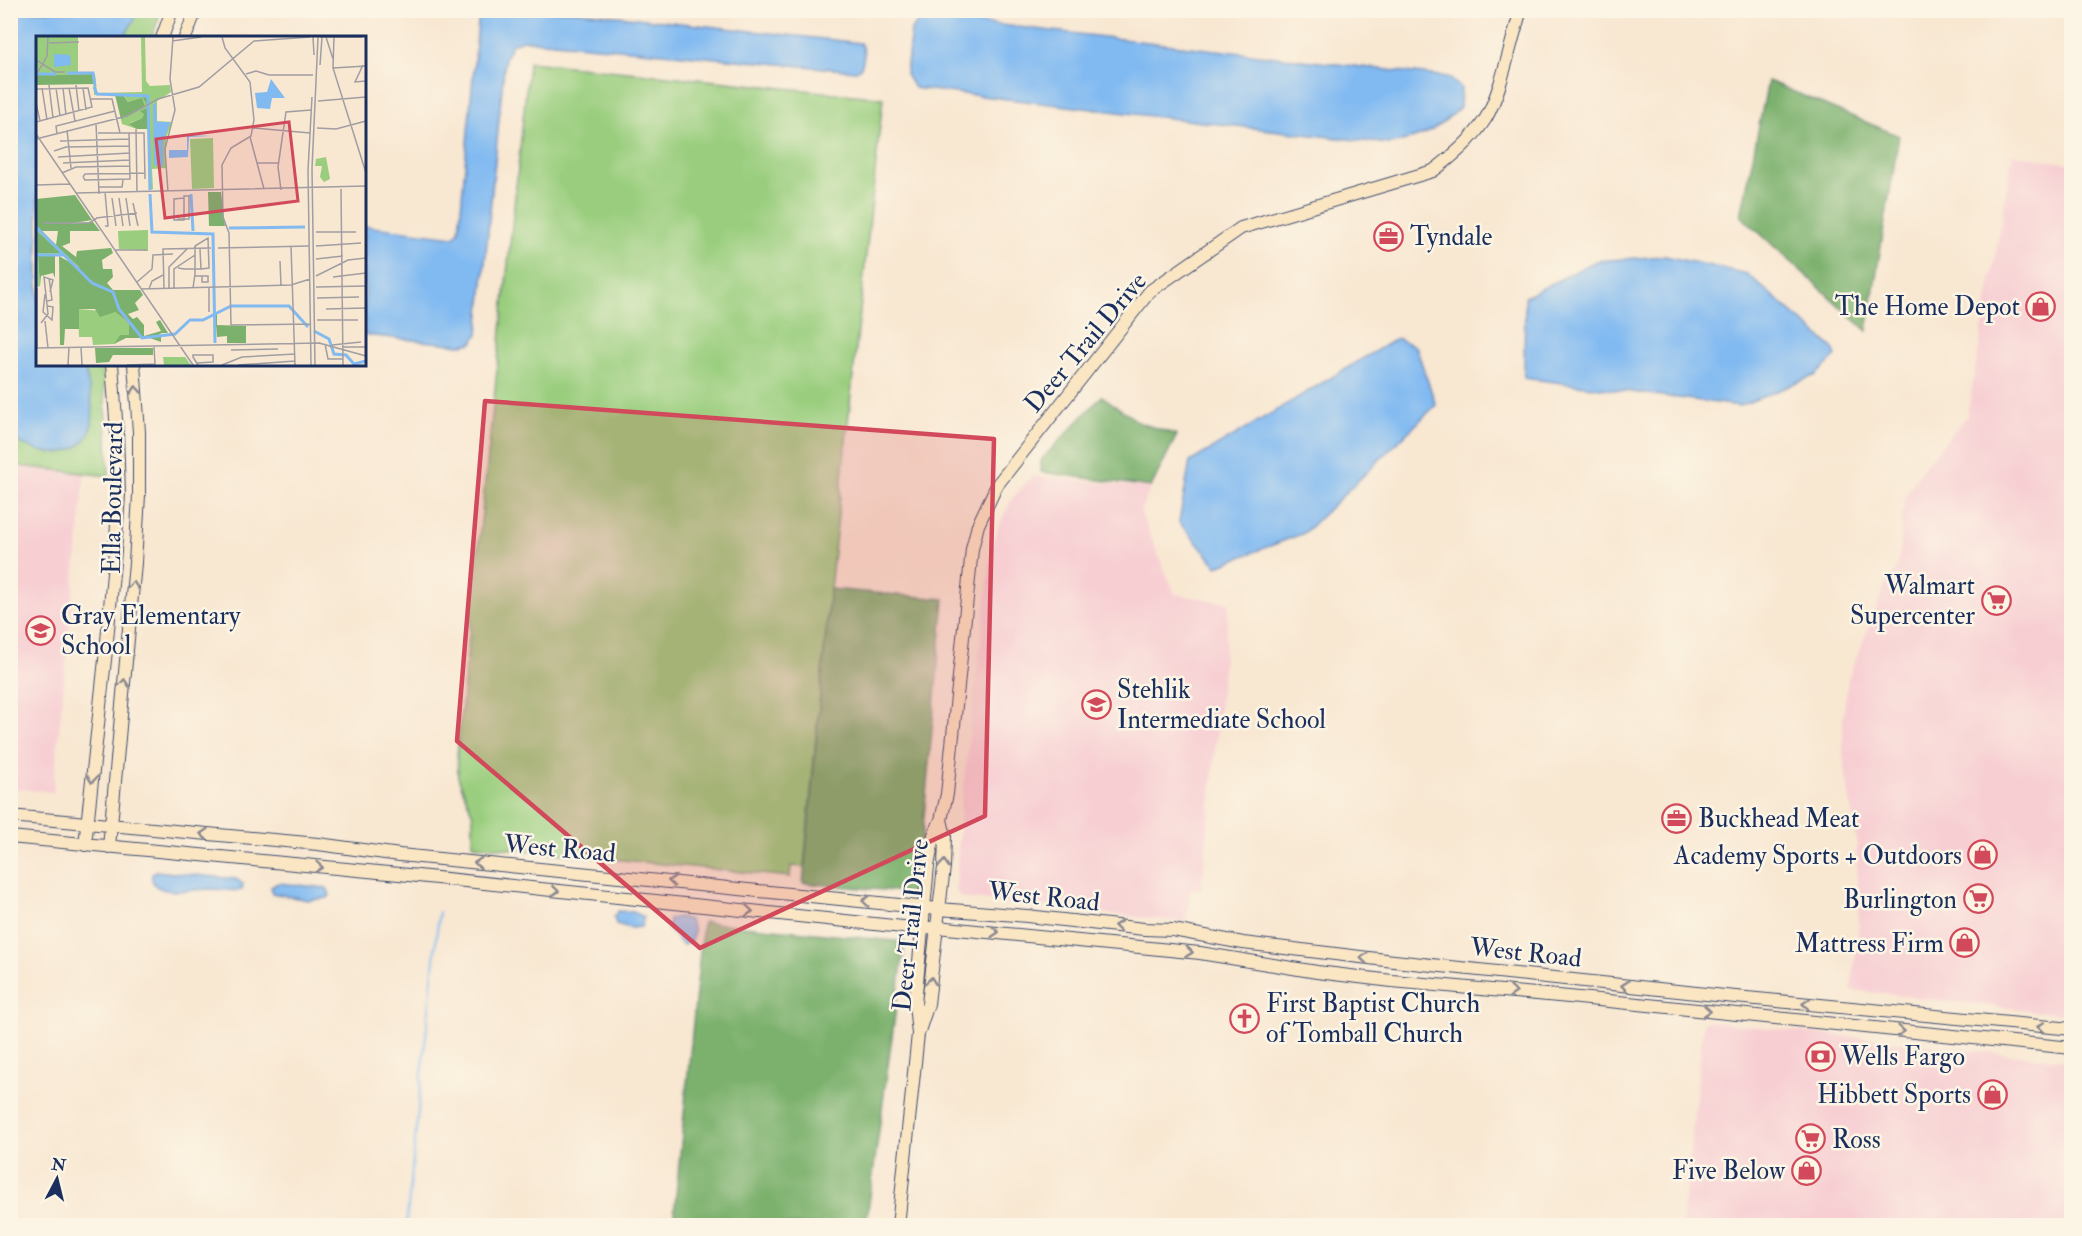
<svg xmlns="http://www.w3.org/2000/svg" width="2082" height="1236" font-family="'IM FELL Double Pica',serif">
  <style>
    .built { fill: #f7cfd3 }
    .green { fill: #9ace7e; stroke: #5a7e6e; stroke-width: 1.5 }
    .forest { fill: #7bb16d; stroke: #4b7066; stroke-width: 1.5 }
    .water { fill: #81baf1; stroke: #4e74a8; stroke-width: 1.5 }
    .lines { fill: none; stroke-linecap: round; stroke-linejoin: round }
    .stream { stroke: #81baf1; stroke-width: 2 }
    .secondary-casing { stroke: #3c4b6f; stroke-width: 14 }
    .secondary { stroke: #fbe6c4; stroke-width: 12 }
    .oneway { stroke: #8b8a91 }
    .marked { fill: #d1495b; fill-opacity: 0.2; stroke: #d1495b; stroke-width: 4.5; stroke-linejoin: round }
    .labels { text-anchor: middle; stroke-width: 5; stroke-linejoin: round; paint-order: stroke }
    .poi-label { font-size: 26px; fill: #1b2f5e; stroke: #fcf5e5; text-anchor: start }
    .street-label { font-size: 26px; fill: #1b2f5e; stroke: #fcf5e5 }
    .inset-river { fill: none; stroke: #81baf1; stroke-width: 3 }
    .inset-road { fill: none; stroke: #a09da3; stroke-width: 1.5 }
    .view { fill: #d1495b; fill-opacity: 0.15; stroke: #d1495b; stroke-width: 3 }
    .inset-edge { fill: none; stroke: #1b2f5e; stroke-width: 3 }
  </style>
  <rect width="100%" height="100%" fill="#fcf5e5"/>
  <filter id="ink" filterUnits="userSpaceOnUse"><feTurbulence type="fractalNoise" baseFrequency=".0167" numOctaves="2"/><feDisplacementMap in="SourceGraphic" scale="12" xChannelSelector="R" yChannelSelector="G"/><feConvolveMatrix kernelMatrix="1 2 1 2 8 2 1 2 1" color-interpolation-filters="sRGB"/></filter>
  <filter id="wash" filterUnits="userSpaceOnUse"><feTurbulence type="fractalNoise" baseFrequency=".008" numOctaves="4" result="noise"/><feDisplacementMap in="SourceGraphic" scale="24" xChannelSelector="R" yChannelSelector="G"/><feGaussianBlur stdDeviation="1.35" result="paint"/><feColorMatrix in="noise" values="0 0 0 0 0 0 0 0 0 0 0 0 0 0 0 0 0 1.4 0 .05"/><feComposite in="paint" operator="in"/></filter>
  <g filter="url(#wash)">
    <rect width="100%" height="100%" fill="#f8e7d1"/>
    <path class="built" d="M2013,154l58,10v851l-220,-25 8,-65 -2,-80 -14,-89v-36l5,-41 36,-91 13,-20 4,-24 1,-27 3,-21 20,-31 42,-49z
      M11,465l74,7 -32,320 -42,-4z
      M1032,476l119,12 -11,23 35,83 54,9 -27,286 -12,-1 -3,34 -225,-24 -6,-6 5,-87 31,-257 7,-24 13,-25z
      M1704,1021l367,40v164h-389z"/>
    <path class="green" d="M10,11h151l-9,26 -114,1v326l65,1 6,111 -98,-11z
      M529,62l354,36 -53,491 -26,278 -13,-1 -1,11 -317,-32v-30l-15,-38 -1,-23z"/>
    <path class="forest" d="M1768,81l131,55 -32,195 -126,-115z
      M1102,396l38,27 37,12 -26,52 -110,-15v-12z
      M830,589l114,10 -27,294 -114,-10z
      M703,922l202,20 -39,283h-193z"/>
    <path class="water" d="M10,11h129l-15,26 -86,1v326l46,1c5,26 21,69 -11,84 -9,4 -18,5 -28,3 -11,-2 -23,-9 -34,-13z
      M479,11h94l287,32c6,8 4,15 1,24l-5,4 -334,-31 -10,4 -7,14 -27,276 -6,9 -11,2 -96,-10v-109l89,11 5,-6z
      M923,16l525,61 13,11 -1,19c-26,25 -35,30 -71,37l-475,-56 -8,-14 5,-44z
      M1665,256l82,18 86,74 3,8 -20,19 -76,31 -216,-28 1,-81 71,-36z
      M1397,338l19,9 20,58 -132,128 -87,33 -38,-44 11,-60z
      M155,871l81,8 7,5 -1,6c-11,2 -22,-1 -34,-1 -14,1 -60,9 -56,-15z
      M278,883l49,5 3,7 -2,3 -20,2 -36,-7 -1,-6z
      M618,911l15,1 11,5 -3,10 -11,1 -14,-4 -2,-7z
      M678,917l11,3 5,11 -3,10 -8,4 -15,-16 1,-10z"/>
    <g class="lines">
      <path class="stream" d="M406,1226l33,-314"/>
    </g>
  </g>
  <g filter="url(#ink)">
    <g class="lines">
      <defs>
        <path id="secondary" d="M162,38l10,-28
          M185,38l11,-28
          M10,816l308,28 82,11 539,54 88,7 117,13 29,1 70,13 151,18 331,35 347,33
          M10,837l389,37 523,55 15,-2 263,26 117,19 75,9 177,16 503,51
          M85,845l22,-204 9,-102 3,-44 -2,-62 -5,-69
          M109,847l26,-284 4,-68v-63l-5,-68
          M918,1034l-3,-30 13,-138 6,-31 7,-15 6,-26 25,-245 6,-24 19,-40 153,-194 91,-63 192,-57c20,-15 39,-31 53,-53 15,-26 25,-77 35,-108
          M898,1226l20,-192 10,-30 16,-137 1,-31 -4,-16"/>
      </defs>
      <use href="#secondary" class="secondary-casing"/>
      <use href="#secondary" class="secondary"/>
    </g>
    <defs><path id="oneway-chevron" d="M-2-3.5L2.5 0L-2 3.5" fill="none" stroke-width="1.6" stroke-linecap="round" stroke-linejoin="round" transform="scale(1.5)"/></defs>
    <g class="oneway">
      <use href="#oneway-chevron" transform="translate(136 390) rotate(-94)"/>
      <use href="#oneway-chevron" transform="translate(133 585) rotate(-85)"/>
      <use href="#oneway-chevron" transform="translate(124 683) rotate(-85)"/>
      <use href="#oneway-chevron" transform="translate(92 779) rotate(96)"/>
      <use href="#oneway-chevron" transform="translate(204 834) rotate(-175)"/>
      <use href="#oneway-chevron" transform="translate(478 863) rotate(-175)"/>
      <use href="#oneway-chevron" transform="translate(944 864) rotate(-86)"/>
      <use href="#oneway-chevron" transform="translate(319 867) rotate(5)"/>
      <use href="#oneway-chevron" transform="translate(672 881) rotate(-174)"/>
      <use href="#oneway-chevron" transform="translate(555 891) rotate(6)"/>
      <use href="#oneway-chevron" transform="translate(866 901) rotate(-174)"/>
      <use href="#oneway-chevron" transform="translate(749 911) rotate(6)"/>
      <use href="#oneway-chevron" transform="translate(1118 926) rotate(-174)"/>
      <use href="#oneway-chevron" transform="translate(995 932) rotate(5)"/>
      <use href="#oneway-chevron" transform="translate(1189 952) rotate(6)"/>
      <use href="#oneway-chevron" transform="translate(1364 958) rotate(-173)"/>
      <use href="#oneway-chevron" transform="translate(931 981) rotate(-82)"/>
      <use href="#oneway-chevron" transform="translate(1625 986) rotate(-174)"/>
      <use href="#oneway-chevron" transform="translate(1513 992) rotate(5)"/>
      <use href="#oneway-chevron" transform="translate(1806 1004) rotate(-175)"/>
      <use href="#oneway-chevron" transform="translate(1707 1011) rotate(6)"/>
      <use href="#oneway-chevron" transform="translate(2041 1027) rotate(-175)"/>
      <use href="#oneway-chevron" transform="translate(1901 1031) rotate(5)"/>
    </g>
  </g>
  <path class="marked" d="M485,401l509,38 -9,377 -285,132 -243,-207z"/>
  <defs>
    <symbol id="office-ring" viewBox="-11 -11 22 22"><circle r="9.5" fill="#fcf5e5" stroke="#d1495b" stroke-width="1.5"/><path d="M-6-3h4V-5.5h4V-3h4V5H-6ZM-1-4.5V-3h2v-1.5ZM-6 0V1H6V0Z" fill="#d1495b"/></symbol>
    <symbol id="shop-ring" viewBox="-11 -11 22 22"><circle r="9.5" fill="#fcf5e5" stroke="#d1495b" stroke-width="1.5"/><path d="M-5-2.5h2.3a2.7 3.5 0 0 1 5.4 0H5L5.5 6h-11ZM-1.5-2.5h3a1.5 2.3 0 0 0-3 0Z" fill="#d1495b"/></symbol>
    <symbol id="supermarket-ring" viewBox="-11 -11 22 22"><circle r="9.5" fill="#fcf5e5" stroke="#d1495b" stroke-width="1.5"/><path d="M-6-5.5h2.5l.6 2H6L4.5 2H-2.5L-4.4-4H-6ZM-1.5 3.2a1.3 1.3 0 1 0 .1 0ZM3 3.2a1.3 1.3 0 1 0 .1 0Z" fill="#d1495b"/></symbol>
    <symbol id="school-ring" viewBox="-11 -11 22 22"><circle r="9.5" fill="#fcf5e5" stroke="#d1495b" stroke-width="1.5"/><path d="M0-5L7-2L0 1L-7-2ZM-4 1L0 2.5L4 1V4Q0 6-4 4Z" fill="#d1495b"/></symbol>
    <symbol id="church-ring" viewBox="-11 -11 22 22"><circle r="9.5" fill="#fcf5e5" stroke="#d1495b" stroke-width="1.5"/><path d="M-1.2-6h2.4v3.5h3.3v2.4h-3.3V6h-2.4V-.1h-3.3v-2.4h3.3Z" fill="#d1495b"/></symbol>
    <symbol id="bank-ring" viewBox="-11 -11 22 22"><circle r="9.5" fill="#fcf5e5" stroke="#d1495b" stroke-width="1.5"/><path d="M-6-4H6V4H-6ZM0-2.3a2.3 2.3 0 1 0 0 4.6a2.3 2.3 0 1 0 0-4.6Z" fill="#d1495b"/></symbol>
  </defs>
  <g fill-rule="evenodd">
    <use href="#office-ring" x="1372" y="220" width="33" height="33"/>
    <use href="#shop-ring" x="2024" y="290" width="33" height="33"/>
    <use href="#supermarket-ring" x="1980" y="584" width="33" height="33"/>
    <use href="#school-ring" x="24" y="614" width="33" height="33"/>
    <use href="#school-ring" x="1080" y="688" width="33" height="33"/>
    <use href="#office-ring" x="1660" y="802" width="33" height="33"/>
    <use href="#shop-ring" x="1966" y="838" width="33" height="33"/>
    <use href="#supermarket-ring" x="1962" y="882" width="33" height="33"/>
    <use href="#shop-ring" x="1948" y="926" width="33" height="33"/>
    <use href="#church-ring" x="1228" y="1002" width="33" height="33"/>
    <use href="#bank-ring" x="1804" y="1040" width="33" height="33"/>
    <use href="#shop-ring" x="1976" y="1078" width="33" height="33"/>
    <use href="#supermarket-ring" x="1794" y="1122" width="33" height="33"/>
    <use href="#shop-ring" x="1790" y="1154" width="33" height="33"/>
  </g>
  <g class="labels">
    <g class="poi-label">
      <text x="1410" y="245">Tyndale</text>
      <text x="2020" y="315" text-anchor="end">The Home Depot</text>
      <text x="1975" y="594" text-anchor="end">Walmart<tspan x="1975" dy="30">Supercenter</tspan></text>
      <text x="61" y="624">Gray Elementary<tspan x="61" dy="30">School</tspan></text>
      <text x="1117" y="698">Stehlik<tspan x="1117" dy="30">Intermediate School</tspan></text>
      <text x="1698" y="827">Buckhead Meat</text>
      <text x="1962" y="864" text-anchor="end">Academy Sports + Outdoors</text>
      <text x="1957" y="908" text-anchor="end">Burlington</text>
      <text x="1944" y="952" text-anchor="end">Mattress Firm</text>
      <text x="1266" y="1012">First Baptist Church<tspan x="1266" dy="30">of Tomball Church</tspan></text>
      <text x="1841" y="1065">Wells Fargo</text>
      <text x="1971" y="1103" text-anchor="end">Hibbett Sports</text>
      <text x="1832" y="1148">Ross</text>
      <text x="1785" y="1179" text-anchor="end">Five Below</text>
    </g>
    <g class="street-label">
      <text transform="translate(1085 342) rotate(-50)" y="9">Deer Trail Drive</text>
      <text transform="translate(112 498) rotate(-89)" y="9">Ella Boulevard</text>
      <text transform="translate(560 848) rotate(5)" y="9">West Road</text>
      <text transform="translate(1044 896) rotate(6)" y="9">West Road</text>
      <text transform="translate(910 925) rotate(-84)" y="9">Deer Trail Drive</text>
      <text transform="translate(1526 952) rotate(6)" y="9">West Road</text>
    </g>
  </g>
  <g transform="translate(36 36)">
    <rect width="330" height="330" fill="#f8e7d1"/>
    <path d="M0,1h42v35l17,2 2,19 45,-1 -1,-55h4l1,44 4,5 20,-1 1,7 -14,9v20l15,1 -6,16v30l-14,1 1,20 -4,1 -2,-82 -5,10 -12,5 7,6 -15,-5 -4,-18 24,-7 -14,3 -4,-7h-30l-1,-21 -57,1zM177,102l1,50 -22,1 -2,-50zM290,121l4,22 -6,3 -4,-5 2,-11h-7l1,-7zM0,189l44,43 -16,-12h-26l2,30 -4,1v-34l24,-1 -24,-22zM112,194v21l-29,-2 -1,-18zM42,273l37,3 14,11v12l-15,9 -21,1 -1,-8h-13zM127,321h22l6,8h-27z" fill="#9ace7e"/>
    <path d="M57,38l1,10 -58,1v-10zM79,59h31l2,11 -6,-10h-18l4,6 14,-4 3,9 -24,12zM111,72l1,21h-11l-8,-5 13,-6 2,-4 -4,-3zM172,156h13l4,34h-16zM39,159l17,25 -24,4 25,-2 7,9h-30v12l-8,3 14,11 1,-6 34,-3 2,5 -11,7 1,9h9l1,8 -6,6 6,7h27l3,5 -8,8 4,7 -11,4 5,5 4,-2 7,8v11l17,-5 -5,-9 4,-2 8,13h-6l-6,3 5,-1v7l-11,-4h-24l-12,6 6,-9h9v-12l-14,-11 -15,5 -5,-8h-16v20h-14l-1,16h-4l-1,-89 21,12 -24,-23 2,-14h-16l-6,-6v-26zM0,194l25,23h-25zM2,220h17v22l-2,-5 -12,3 -1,10zM181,276v13l29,1v17h-19v-7l-10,1 -2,-24zM59,312h58v7h-40l-4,7 -13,1z" fill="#7bb16d"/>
    <path d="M18,18l16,1 1,10 -17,2zM235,43l14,19h-13l-2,11 -13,-1 -2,-15 12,-1zM120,67l1,19h13l-7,20v25l-9,-2 -1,-61zM151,99l24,1 -22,1 -1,20 -19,1v-8h18z" fill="#81baf1"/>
    <path class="inset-river" d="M31,37h26l2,13M0,38h20M58,51l3,7 51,2 2,94M114,158l2,38 61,2 2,109M155,158l2,37M0,191l56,56 21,9 6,17 23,29 33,-4 15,-14h13l28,-14h58l19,21M193,192l76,-1M0,219h29M278,295l15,8 5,15 12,1 8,9 12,-3"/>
    <path class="inset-road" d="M186,1l3,11 25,34 4,38 -3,16 -20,12 -9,17 1,52 6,16 2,92 79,-1M277,1l1,18M284,1h42M290,1l7,22M298,1l-1,31 33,105M136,5l29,-4M13,7l30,-1M0,24l19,12h10M284,29l2,-28M327,29l-8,17 11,-1M297,32l33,-2M2,36l9,-16 1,-19M210,38l10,-3 13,4h44M13,49l4,33M40,49l3,26M6,52l5,32M20,52l4,28M27,52l3,27M33,52l6,33M47,52l3,22M0,53l52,-1 4,19 -56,15M54,63h22l8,34M282,65l48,-4M0,67l4,18M60,87l3,71M217,92l57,5M281,92l19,1 30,-8M100,93l1,63M31,94l4,38M62,97h46l1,46M0,98l157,231M21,98l-1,-8 59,-15M214,101l14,52M0,103l91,-23 31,-17 41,-12 55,-46 56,-4M24,105l69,-2M18,115l12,-4 64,-1M22,121l72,-4M27,127l67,-3M221,127h22M26,137l14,-6 54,-1M47,141l2,3 45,-1 -1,-46M47,141l2,-3 60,-1M0,149l34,-1M63,151h23l1,-7M305,153l2,176M245,154l-3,-23 8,-55 25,-2M69,156l3,34h-3M132,156l-3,-43 10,-39 -5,-31 3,-42M40,157l290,-7M76,162l4,28M83,162l4,28M90,162l4,28M97,167l5,23M60,182l41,-5M140,184h8v-24h5v23h-10l-3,1h-2v-21l10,-1M7,187h46l8,-5M280,196h40M255,210l4,119M280,210l45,-3M182,212l92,-2M164,213l1,20M79,214h32M280,223l27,-3M244,225l1,25M142,232l6,1h17l8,-1 -1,-30 -13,8v28l-2,14M159,240h13v6h-6v-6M280,240l32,-16 18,-2M297,241l33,-4M101,246l15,-13 1,-14 20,-1M173,251v25M280,251l50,-1M128,252l-1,-39 48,-1M133,252v-21l18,-18M138,252v-19l21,-14M105,253l150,-4 19,-6M113,253l3,-8 11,-6M9,258l-2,18 9,8 1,-13 -5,-1M281,262l42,-1M11,265l5,-1 -3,-22M290,273l40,-1M281,284h41M9,285l3,27M5,287l7,-9 -4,-37 9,3 -3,12M283,307l47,13M289,308l3,15h15M296,309l29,-3M118,310l1,19M45,311l1,18M307,311h23M0,312l284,-5M1,312v-60M195,314l47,-1M161,327l16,-1v-7h-20v2l5,8M32,329l1,-18M91,329l28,-1M186,329l20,-8 53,-3M202,329l57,-4M275,329l-3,-195 4,-73M279,329l-3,-196 6,-132"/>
    <path class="view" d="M253,86l9,79 -133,17 -9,-79z"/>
    <rect width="330" height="330" class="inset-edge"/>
  </g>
  <rect width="2082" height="1236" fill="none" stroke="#fcf5e5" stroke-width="36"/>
  <g transform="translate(57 1179) rotate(7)" stroke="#fcf5e5" stroke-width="4.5" paint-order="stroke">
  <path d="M0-4.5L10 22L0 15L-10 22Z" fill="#1b2f5e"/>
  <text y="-9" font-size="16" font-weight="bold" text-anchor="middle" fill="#1b2f5e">N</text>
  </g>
</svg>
